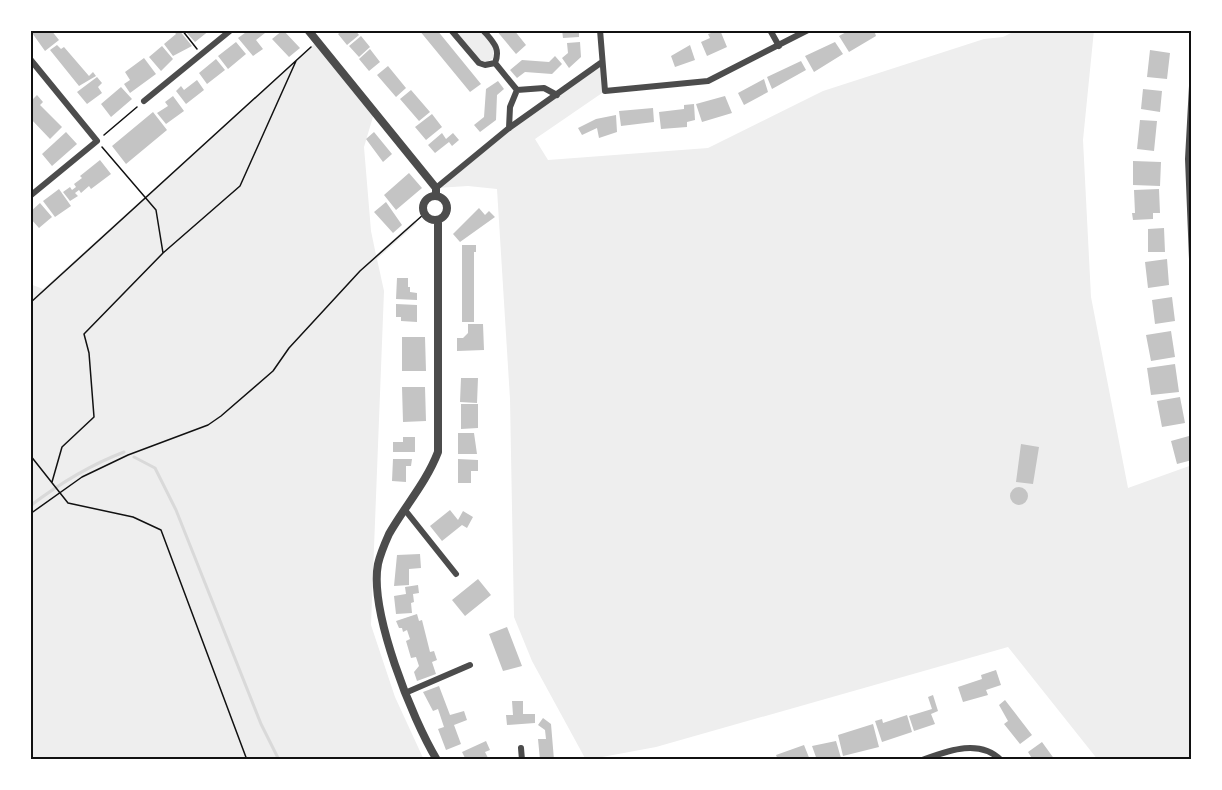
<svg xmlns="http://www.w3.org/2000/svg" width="1222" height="790" font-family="Ubuntu,sans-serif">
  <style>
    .green { fill: #eee }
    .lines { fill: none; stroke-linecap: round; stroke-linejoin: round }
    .stream { stroke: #d9d9d9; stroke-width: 3 }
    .building { fill: #c4c4c4 }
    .path { stroke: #111; stroke-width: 1.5 }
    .minor { stroke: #4c4c4c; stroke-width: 6 }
    .tertiary { stroke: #4c4c4c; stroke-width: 8 }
    .neatline { fill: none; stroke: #111; stroke-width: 2 }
  </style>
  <rect width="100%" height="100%" fill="#fff"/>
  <path class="green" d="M455,30h24l15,18 -1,10 -6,4 -8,-2z
    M1017,30h77l-11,110 8,157 37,191 64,-23v295h-94l-90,-113 -352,100 -70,13 -54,-99 -18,-44 -4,-218 -13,-210 -29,-3 -32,2 73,-60 93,-66 3,29 -70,48 13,21 160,-12 115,-57 161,-52 19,-2z
    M317,41l58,69 -11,37 7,84 5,24 38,-34 3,2 -40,36 7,32 -13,334 24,72 29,63h-394v-476l13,5z"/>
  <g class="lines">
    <path class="stream" d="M134,457l21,11 21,42 85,214 18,36
      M30,506c29,-22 60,-41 94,-54"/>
  </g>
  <path class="building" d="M30,30h21l8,10 -14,11z
    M173,30h6l13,16 -19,10 -9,-12 12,-10z
    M184,30h26l-15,12z
    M249,30h13l3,3 -9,7 7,9 -10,7 -15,-18z
    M283,30l17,18 -11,9 -17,-18z
    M343,30l9,3 3,-3 4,5 -12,10 -9,-11z
    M419,30h18l44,54 -11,8z
    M496,30h18l12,15 -10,9z
    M562,30h17v7l-16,1z
    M720,30l7,17 -20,9 -6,-14 9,-4 -2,-4z
    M850,30h24l2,6 -27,16 -10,-16z
    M361,36l9,11 -11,10 -10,-11z
    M236,42l10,12 -18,15 -10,-13z
    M580,42l1,15 -12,11 -7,-10 6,-5 -1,-10z
    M835,42l8,12 -29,18 -9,-16z
    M57,45l4,4 3,-2 25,29 4,-4 3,4 -17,10 -29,-36z
    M690,45l5,15 -20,7 -4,-11z
    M162,46l11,13 -12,12 -12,-14z
    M370,49l10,13 -11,9 -10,-12z
    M1150,50l20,3 -3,26 -20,-2z
    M555,56l7,8 -10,10 -27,-2 -8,6 -7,-8 12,-10 27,2z
    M144,58l12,16 -26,19 -6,-9 6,-4 -5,-8z
    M216,59l9,11 -18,14 -8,-11z
    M801,61l5,9 -34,19 -5,-12z
    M388,66l18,22 -10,9 -19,-22z
    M97,77l5,6 -4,4 4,6 -15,11 -10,-12z
    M764,79l4,13 -24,13 -6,-12z
    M197,80l7,10 -18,14 -10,-13 5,-5 3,4z
    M498,81l6,8 -7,6 -1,25 -16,12 -6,-7 10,-8 2,-28z
    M121,87l11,12 -21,18 -10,-13z
    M1143,89l19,2 -2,21 -19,-3z
    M411,90l19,22 -11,9 -19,-22z
    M37,95l6,7 -3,3 22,22 -12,12 -20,-21v-16z
    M173,96l11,15 -18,13 -9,-11 11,-7 -3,-4z
    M725,96l7,17 -30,9 -6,-18z
    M694,104l1,16 -8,2v5l-26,2 -2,-17 25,-3v-4z
    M653,108l1,14 -33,4 -2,-15z
    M153,112l14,18 -41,34 -14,-18z
    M432,114l10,13 -16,13 -11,-13z
    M616,115l1,17 -18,6 -2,-10 -15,7 -4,-7 18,-9z
    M1140,120l17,1 -3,30 -17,-2z
    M66,132l11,12 -25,22 -10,-12z
    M374,132l18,22 -9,8 -17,-23z
    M442,133l4,6 7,-6 6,7 -7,6 -3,-4 -14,11 -7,-8z
    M100,160l11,14 -20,15 -2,-3 -8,7 -2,-3 -4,3 3,3 -8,5 -7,-9 7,-5 2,3 4,-3 -2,-3 8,-6 -2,-2z
    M1133,161l28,1 -1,24 -27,-1z
    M409,173l13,15 -26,22 -12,-15z
    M59,189l12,17 -16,11 -12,-16z
    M1159,189l1,24h-7v6l-20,1 -1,-7h3l-1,-23z
    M386,202l16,23 -9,8 -19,-21z
    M40,203l12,14 -13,11 -9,-10v-6z
    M479,208l6,7 4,-4 6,6 -35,25 -7,-8z
    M1164,228l1,24h-17v-23z
    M462,245h14v7h-2v70h-12z
    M1167,259l2,26 -21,3 -3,-26z
    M397,278h11v9h2v5l7,1v7l-21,-1z
    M1172,297l3,24 -20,3 -3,-24z
    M396,304l21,1v17l-16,-1v-4h-5z
    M468,324h15l1,26 -27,1v-13h6l5,-5z
    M1171,331l4,26 -24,4 -5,-26z
    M402,337h23l1,34h-24z
    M1175,364l4,28 -28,3 -4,-27z
    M461,378h17l-1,25 -17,-1z
    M402,387h23l1,34 -23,1z
    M1180,397l5,26 -23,4 -5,-26z
    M461,404h17v24l-17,1z
    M458,433h16l3,21h-19z
    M1189,436l3,24 -15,4 -6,-23z
    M403,437h12v15h-22v-10h10z
    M1021,444l18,3 -6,37 -17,-2z
    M393,459h19l-1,7h-5v16l-14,-1z
    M458,459l20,1v11h-7v12h-13z
    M1010 496a9 9 0 1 1 18 0a9 9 0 1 1-18 0Z
    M450,510l8,10 5,-9 10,6 -6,11 -5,-3 -20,16 -12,-15z
    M420,554l1,14 -12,1v16l-15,1 3,-31z
    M478,579l13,16 -26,21 -13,-16z
    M418,585l1,8 -6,1 1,8 -3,1 1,10 -16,1 -2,-18 12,-2 -1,-7z
    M417,614l2,7 3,-1 8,32 4,-1 3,9 -5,2 4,12 -19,7 -3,-9 5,-6 -3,-9 -5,1 -5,-17 4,-2 -3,-9 -4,2 -1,-4h-3l-3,-7z
    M507,627l15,39 -19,5 -14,-37z
    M996,670l5,15 -15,5 2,5 -25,7 -5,-15 24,-8 -1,-4z
    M439,686l11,29 14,-4 3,9 -13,5 7,19 -15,6 -8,-21 6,-2 -6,-18 -5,2 -10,-19z
    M933,695l5,16 -7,3 4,10 -21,7 -5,-15 23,-7 -4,-12z
    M1005,700l27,35 -12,9 -16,-20 4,-3 -9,-16z
    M512,701h11v13h12v9l-28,2 -1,-10h7z
    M907,715l5,17 -30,10 -7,-21 7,-2 1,4z
    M543,718l8,6 3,36h-14l-2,-21h8l-1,-9 -7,-5z
    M873,724l6,23 -36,9 -5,-21z
    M486,741l4,9 -5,2 4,8h-16l-1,-2 -6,2 -4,-8z
    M836,741l5,17 -24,2 -5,-14z
    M1042,742l13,18h-22l-5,-8z
    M804,745l6,15h-32l-2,-5z"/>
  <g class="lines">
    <path class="path" d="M182,30l15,19
      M104,135l33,-28
      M163,253l77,-67 56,-125
      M30,303l281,-256
      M30,455l38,48 65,14 28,13 86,230
      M52,482l10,-35 32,-30 -5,-64 -5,-19 79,-81 -7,-43 -54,-63
      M30,514l52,-37 46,-22 80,-30 13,-9 52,-45 16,-23 71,-77 64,-57"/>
    <path class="minor" d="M451,30l28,33 6,2 10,-2c6,-15 -2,-21 -12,-33
      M600,30l5,61 103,-10 100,-51
      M770,30l9,16
      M30,59l67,82 -67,55
      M495,63l22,27
      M1192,86l-4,73 4,100
      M144,101l87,-71
      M509,128l1,-21 7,-17 27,-2 13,7
      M436,188l73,-60 93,-66
      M405,510l51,64
      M405,693l65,-28
      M521,748l1,12
      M922,760c25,-9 57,-22 79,0"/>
    <path class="tertiary" d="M308,30l128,158v8
      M423 208a12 12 0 1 1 24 0a12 12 0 1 1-24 0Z
      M437,760c-25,-41 -68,-149 -59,-196 2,-9 7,-21 11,-30 16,-28 37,-51 49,-82v-231"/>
  </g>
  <rect width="1222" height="790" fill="none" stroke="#ffffff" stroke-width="63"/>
  <rect x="32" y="32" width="1158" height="726" class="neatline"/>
</svg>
